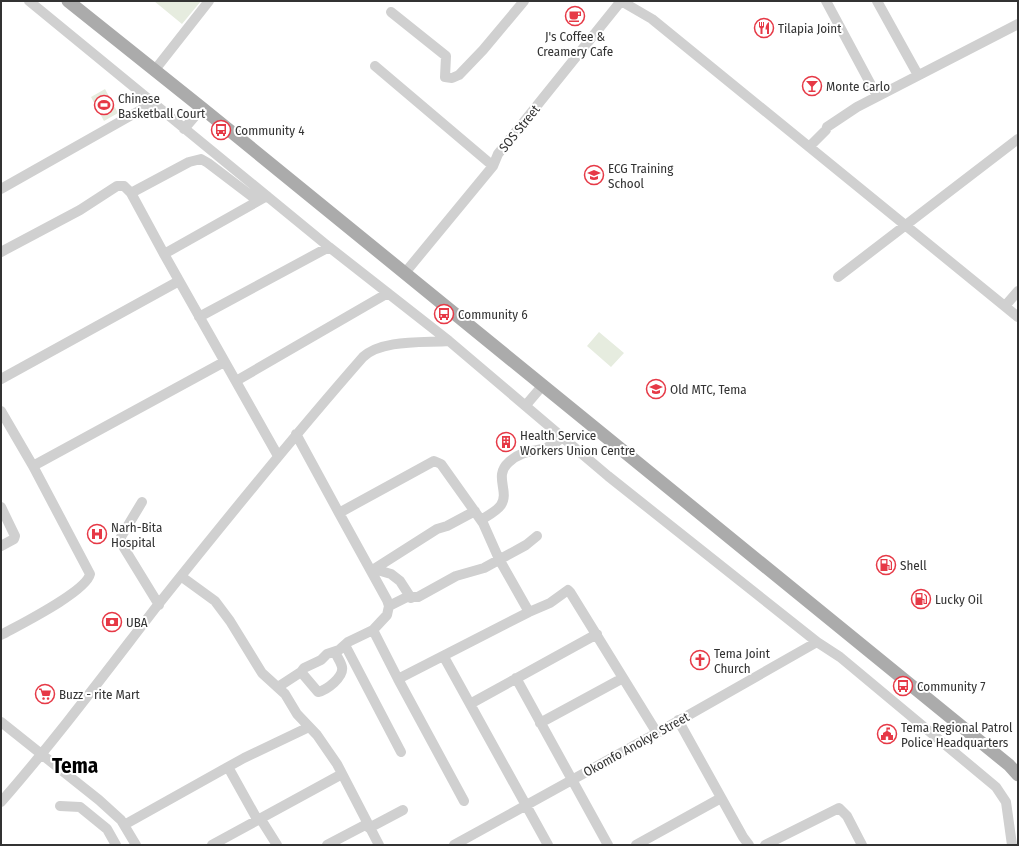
<svg xmlns="http://www.w3.org/2000/svg" width="1019" height="846" font-family="'Fira Sans Condensed',sans-serif">
  <style>
    .green { fill: #e6ecdf }
    .lines { fill: none; stroke-linecap: round; stroke-linejoin: round }
    .minor { stroke: #d0d0d0; stroke-width: 10 }
    .major { stroke: #ababab; stroke-width: 13 }
    .labels { text-anchor: middle; stroke-width: 4; stroke-linejoin: round; paint-order: stroke }
    .poi-label { font-size: 13px; fill: #333; stroke: #fff; text-anchor: start }
    .street-label { font-size: 13px; fill: #333; stroke: #fff }
    .town-label { font-size: 21px; font-weight: bold; fill: #000; stroke: #fff }
  </style>
  <rect width="100%" height="100%" fill="#fff"/>
  <path class="green" d="M154,1h47l-19,23z
    M105,89l13,24 -14,8 -13,-24z
    M599,332l25,21 -13,14 -24,-21z"/>
  <g class="lines">
    <path class="minor" d="M29,1l300,246 120,94 159,135 209,166 23,15 156,130 10,15 6,43
      M621,1l31,18 366,298
      M826,1l51,95
      M877,1l41,74
      M391,12l55,44 -1,21 7,1 7,-3 24,-25 41,-49
      M375,66l118,100
      M154,71l55,-70
      M184,129l18,-21
      M809,147l17,-17 1,-3 30,-20 161,-83
      M1,189l152,-86
      M131,193l58,-31 12,-3 7,4 50,38
      M1,252l79,-42 37,-24h7l7,7 33,61 103,-58
      M164,254l114,202
      M404,274l89,-108 5,-12 123,-153
      M838,277l180,-138
      M1005,306l13,-15
      M199,317l130,-70
      M1,379l178,-98
      M236,381l152,-88
      M526,405l17,-20
      M1,411l32,55 57,108c-4,18 -71,51 -89,61
      M296,434l43,79 95,-52 7,3 42,59 16,36 30,53 -131,67 -25,-49
      M33,466l191,-104
      M142,502l-21,35v6l38,62
      M1,507l14,29 -1,3 -13,7
      M481,520c6,-4 16,-9 20,-15 9,-14 -8,-29 8,-43 15,-14 30,-9 43,-17 4,-2 7,-5 10,-8
      M374,569l17,5 9,7 11,17
      M371,571l66,-42 10,-3 28,-15
      M182,577l33,24 15,20 32,52 23,21 12,20 20,21 20,29 42,81
      M389,606l18,-9h11l38,-21 28,-8 42,-23 11,-9
      M529,612l21,-9 18,-13 2,2 87,141
      M345,645l56,107
      M444,657l104,188
      M301,672l17,20c9,-2 26,-15 24,-25 -1,-5 -5,-10 -7,-15
      M516,678l92,167
      M398,679l66,122
      M278,687l23,-15 3,-4 17,-8 6,-6 12,-4 9,-8 25,-12 14,-15 2,-9 -2,-6 -48,-87
      M470,704l127,-70
      M678,720l65,117 6,8
      M1,722l98,78 22,20 15,25
      M540,723l83,-45
      M228,767l29,52
      M1,802c55,-63 105,-130 156,-196 67,-84 135,-168 206,-249 19,-18 61,-14 86,-16
      M60,806l20,1 27,22 9,16
      M260,818l17,27
      M124,825l120,-67 65,-31
      M369,828l34,-18
      M212,845l130,-71
      M327,845l40,-21
      M454,845l203,-112 160,-91
      M636,845l85,-47
      M765,845l74,-37 8,8 15,29"/>
    <path class="major" d="M68,1l134,107 807,657 9,10"/>
  </g>
  <defs>
    <symbol id="cafe-ring" viewBox="-11 -11 22 22"><circle r="9.5" fill="#fff" stroke="#e63946" stroke-width="1.5"/><path d="M-5.5-4.5H6V0H3Q3 3.5 0 3.5H-2.5Q-5.5 3.5-5.5 0ZM3-3.2v2h1.7v-2ZM-6 4.5H4V6H-6Z" fill="#e63946"/></symbol>
    <symbol id="restaurant-ring" viewBox="-11 -11 22 22"><circle r="9.5" fill="#fff" stroke="#e63946" stroke-width="1.5"/><path d="M-5-6h1v4h1v-4h1v4h1v-4h1v5L-1.5 .5V6h-2V.5L-5-1ZM5-6V6H3V1.5H1.5Q1.5-4 5-6Z" fill="#e63946"/></symbol>
    <symbol id="bar-ring" viewBox="-11 -11 22 22"><circle r="9.5" fill="#fff" stroke="#e63946" stroke-width="1.5"/><path d="M-6-5H6L.8 .8V4.5H3.5V6h-7V4.5H-.8V.8Z" fill="#e63946"/></symbol>
    <symbol id="stadium-ring" viewBox="-11 -11 22 22"><circle r="9.5" fill="#fff" stroke="#e63946" stroke-width="1.5"/><path d="M0-5a6.5 5 0 1 0 0 10a6.5 5 0 1 0 0-10ZM-3.5-1.8h7v3.6h-7Z" fill="#e63946"/></symbol>
    <symbol id="bus-ring" viewBox="-11 -11 22 22"><circle r="9.5" fill="#fff" stroke="#e63946" stroke-width="1.5"/><path d="M-5-6H5V4H4V6H2V4H-2V6H-4V4H-5ZM-3.5-4V0h7V-4ZM-3.5 1.2v1.5H-2V1.2ZM2 1.2v1.5H3.5V1.2Z" fill="#e63946"/></symbol>
    <symbol id="school-ring" viewBox="-11 -11 22 22"><circle r="9.5" fill="#fff" stroke="#e63946" stroke-width="1.5"/><path d="M0-5L7-2L0 1L-7-2ZM-4 1L0 2.5L4 1V4Q0 6-4 4Z" fill="#e63946"/></symbol>
    <symbol id="building-ring" viewBox="-11 -11 22 22"><circle r="9.5" fill="#fff" stroke="#e63946" stroke-width="1.5"/><path d="M-4-6H4V6H1V3H-1V6H-4ZM-2.5-4.3h1.7v1.8h-1.7ZM.8-4.3h1.7v1.8H.8ZM-2.5-1h1.7V.8h-1.7ZM.8-1h1.7V.8H.8Z" fill="#e63946"/></symbol>
    <symbol id="hospital-ring" viewBox="-11 -11 22 22"><circle r="9.5" fill="#fff" stroke="#e63946" stroke-width="1.5"/><path d="M-5-5h3v3.5h4V-5h3V5h-3V1.5h-4V5h-3Z" fill="#e63946"/></symbol>
    <symbol id="fuel-ring" viewBox="-11 -11 22 22"><circle r="9.5" fill="#fff" stroke="#e63946" stroke-width="1.5"/><path d="M-5.5-6h7V0h2V4h1.3V-2.5L3-4.5l.8-.8L6-3V5H2.5V1h-1V6h-7ZM-4.2-4.7v3.2H.2V-4.7Z" fill="#e63946"/></symbol>
    <symbol id="bank-ring" viewBox="-11 -11 22 22"><circle r="9.5" fill="#fff" stroke="#e63946" stroke-width="1.5"/><path d="M-6-4H6V4H-6ZM0-2.3a2.3 2.3 0 1 0 0 4.6a2.3 2.3 0 1 0 0-4.6Z" fill="#e63946"/></symbol>
    <symbol id="church-ring" viewBox="-11 -11 22 22"><circle r="9.5" fill="#fff" stroke="#e63946" stroke-width="1.5"/><path d="M-1.2-6h2.4v3.5h3.3v2.4h-3.3V6h-2.4V-.1h-3.3v-2.4h3.3Z" fill="#e63946"/></symbol>
    <symbol id="supermarket-ring" viewBox="-11 -11 22 22"><circle r="9.5" fill="#fff" stroke="#e63946" stroke-width="1.5"/><path d="M-6-5.5h2.5l.6 2H6L4.5 2H-2.5L-4.4-4H-6ZM-1.5 3.2a1.3 1.3 0 1 0 .1 0ZM3 3.2a1.3 1.3 0 1 0 .1 0Z" fill="#e63946"/></symbol>
    <symbol id="civic-ring" viewBox="-11 -11 22 22"><circle r="9.5" fill="#fff" stroke="#e63946" stroke-width="1.5"/><path d="M-.6-6.5H3V-4.5H.6V-3L4-1V1h2V6H-6V1h2V-1L-.6-3ZM-1.2 2.5V6h2.4V2.5Z" fill="#e63946"/></symbol>
  </defs>
  <g fill-rule="evenodd">
    <use href="#cafe-ring" x="564" y="5" width="22" height="22"/>
    <use href="#restaurant-ring" x="753" y="17" width="22" height="22"/>
    <use href="#bar-ring" x="801" y="75" width="22" height="22"/>
    <use href="#stadium-ring" x="93" y="94" width="22" height="22"/>
    <use href="#bus-ring" x="210" y="119" width="22" height="22"/>
    <use href="#school-ring" x="583" y="164" width="22" height="22"/>
    <use href="#bus-ring" x="433" y="303" width="22" height="22"/>
    <use href="#school-ring" x="645" y="378" width="22" height="22"/>
    <use href="#building-ring" x="495" y="431" width="22" height="22"/>
    <use href="#hospital-ring" x="86" y="523" width="22" height="22"/>
    <use href="#fuel-ring" x="875" y="554" width="22" height="22"/>
    <use href="#fuel-ring" x="910" y="588" width="22" height="22"/>
    <use href="#bank-ring" x="101" y="611" width="22" height="22"/>
    <use href="#church-ring" x="689" y="649" width="22" height="22"/>
    <use href="#bus-ring" x="892" y="675" width="22" height="22"/>
    <use href="#supermarket-ring" x="34" y="683" width="22" height="22"/>
    <use href="#civic-ring" x="876" y="723" width="22" height="22"/>
  </g>
  <g class="labels">
    <g class="poi-label">
      <text x="778" y="33">Tilapia Joint</text>
      <text x="575" y="41" text-anchor="middle">J's Coffee &amp;<tspan x="575" dy="15">Creamery Cafe</tspan></text>
      <text x="826" y="91">Monte Carlo</text>
      <text x="118" y="103">Chinese<tspan x="118" dy="15">Basketball Court</tspan></text>
      <text x="235" y="135">Community 4</text>
      <text x="608" y="173">ECG Training<tspan x="608" dy="15">School</tspan></text>
      <text x="458" y="319">Community 6</text>
      <text x="670" y="394">Old MTC, Tema</text>
      <text x="520" y="440">Health Service<tspan x="520" dy="15">Workers Union Centre</tspan></text>
      <text x="111" y="532">Narh-Bita<tspan x="111" dy="15">Hospital</tspan></text>
      <text x="900" y="570">Shell</text>
      <text x="935" y="604">Lucky Oil</text>
      <text x="126" y="627">UBA</text>
      <text x="714" y="658">Tema Joint<tspan x="714" dy="15">Church</tspan></text>
      <text x="917" y="691">Community 7</text>
      <text x="59" y="699">Buzz - rite Mart</text>
      <text x="901" y="732">Tema Regional Patrol<tspan x="901" dy="15">Police Headquarters</tspan></text>
    </g>
    <g class="street-label">
      <text transform="translate(519 128) rotate(-51)" y="5">SOS Street</text>
      <text transform="translate(636 744) rotate(-29)" y="5">Okomfo Anokye Street</text>
    </g>
    <g class="town-label">
      <text x="75" y="773">Tema</text>
    </g>
  </g>
  <rect width="1019" height="846" fill="none" stroke="#333333" stroke-width="4"/>
</svg>
